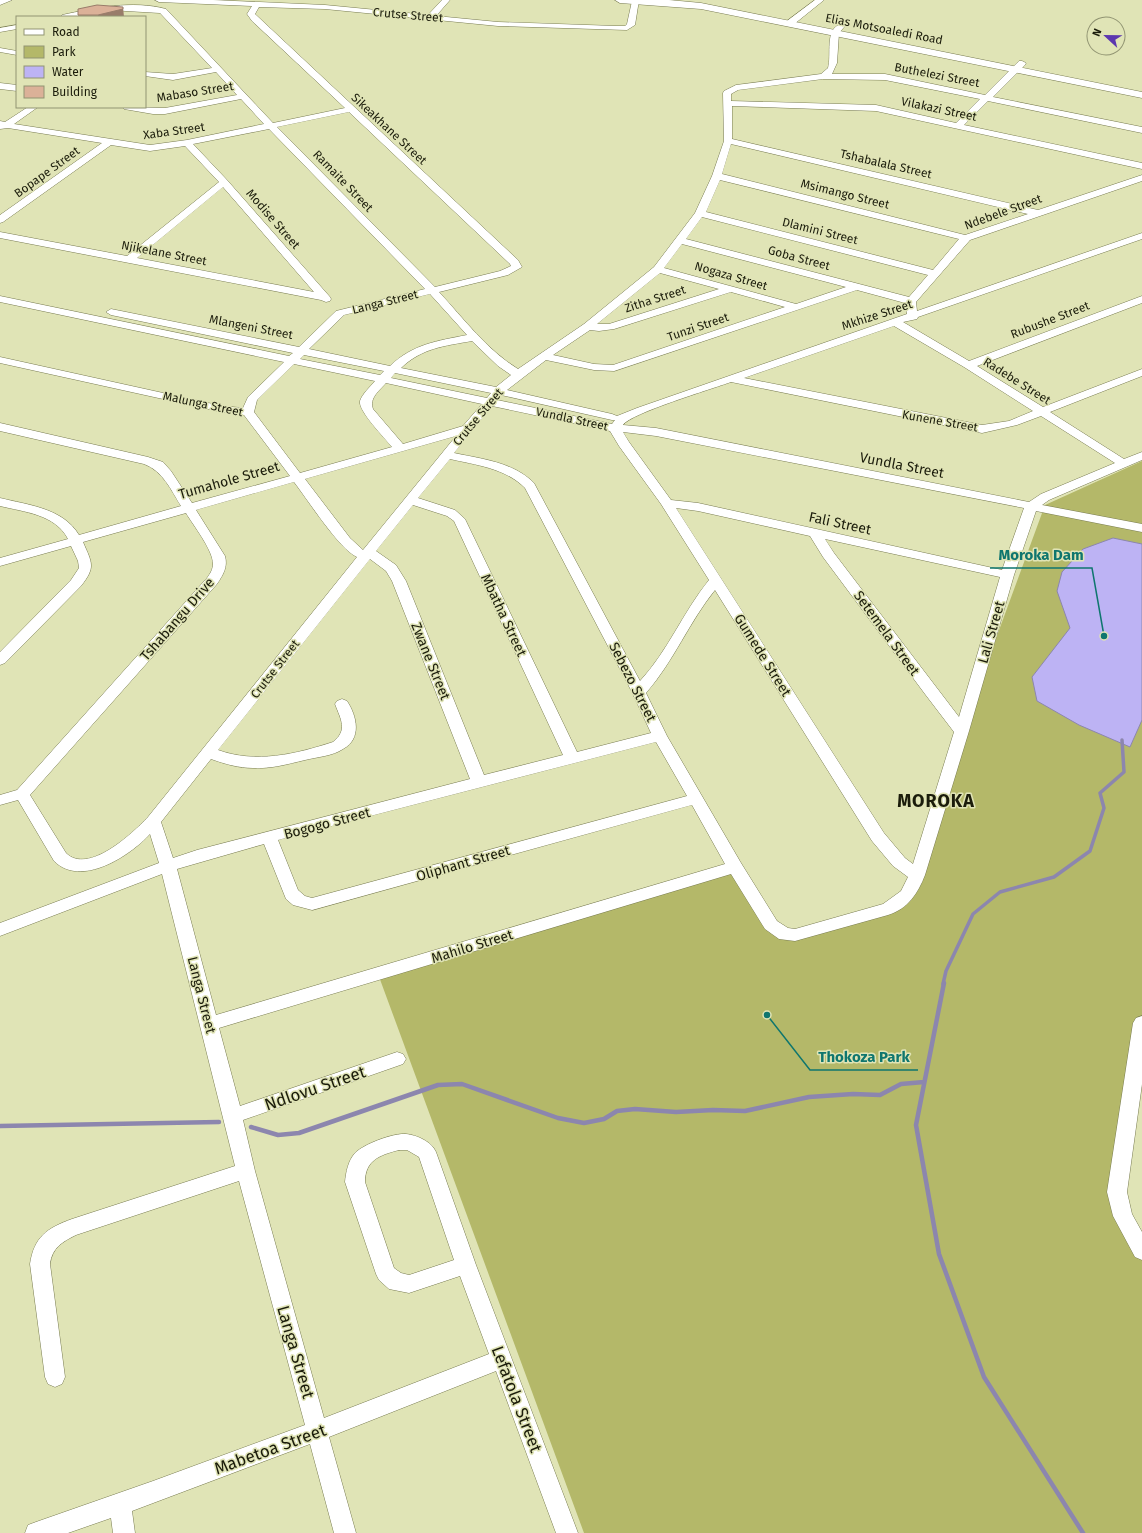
<svg xmlns="http://www.w3.org/2000/svg" width="1142" height="1533" font-family="'Fira Sans',sans-serif">
  <style>
    .green { fill: #b4b869 }
    .water { fill: #bdb3f4; stroke: #8c86ae }
    .lines { fill: none; stroke-linecap: round; stroke-linejoin: round }
    .stream-far1 { stroke: #8c86ae; stroke-width: 3.5 }
    .stream { stroke: #8c86ae; stroke-width: 4.5 }
    .minor-casing { stroke: #797c52; stroke-width: 1 }
    .major-casing { stroke: #797c52; stroke-width: 1 }
    .minor { fill: #fff; fill-rule: evenodd }
    .major { fill: #fff; fill-rule: evenodd }
    .wall { fill: #bc9883 }
    .shaded-wall { fill: #997c6a }
    .building { fill: #dbb198; stroke: #997c6a }
    .labels { text-anchor: middle; stroke-width: 3; stroke-linejoin: round; paint-order: stroke }
    .far-street-label { font-size: 12px; fill: #1b1c0b; stroke: #e0e4b6 }
    .street-label { font-size: 14px; fill: #1b1c0b; stroke: #e0e4b6 }
    .near-street-label { font-size: 17px; fill: #1b1c0b; stroke: #e0e4b6 }
    .district-label { font-size: 18px; font-weight: bold; letter-spacing: 1px; fill: #1b1c0b; stroke: #e0e4b6 }
    .leader { fill: none; stroke: #0f766e; stroke-width: 1.5 }
    .callout-dot { fill: #0f766e; stroke: #e0e4b6; stroke-width: 1.5 }
    .callout-label { font-size: 15px; text-anchor: middle; font-weight: bold; fill: #0f766e; stroke: #e0e4b6; stroke-width: 3; stroke-linejoin: round; paint-order: stroke }
  </style>
  <rect width="100%" height="100%" fill="#e0e4b6"/>
  <path class="green" d="M1142,461v594l-22,127 22,62v289h-558l-206,-559 354,-103 55,64 115,-30 60,-174 83,-226z"/>
  <path class="water" d="M1113,538l29,6v176l-12,27 -51,-22 -42,-24 -5,-24 38,-49 -13,-37 5,-19 21,-23z"/>
  <g class="lines">
    <path class="stream-far1" d="M943,984l3,-13 27,-57 27,-22 54,-15 36,-26 14,-43 -4,-15 24,-21 -2,-32"/>
    <path class="stream" d="M944,983l-28,142 23,129 45,123 99,156
      M0,1126l219,-4
      M251,1127l27,8 21,-2 139,-48 24,-1 96,34 26,5 20,-4 13,-8 18,-2 41,3 37,-2 32,1 64,-14 44,-3 27,1 21,-11 23,-2"/>
    <defs>
      <path id="minor" d="M0,0h12l-12,5z
        M155,0h58l112,5 103,10 14,-15h8l-14,16 62,6 118,4h9l2,-2 5,-23 7,-1 -4,25 -8,5 -129,-4 -173,-17 -66,-2 -4,7 263,246 4,7 -14,8 -69,17c25,27 48,58 79,77l66,-45 70,-57 41,-54 17,-37 12,-35 -1,-48 1,-2 12,-6 85,-11 7,-6c4,-13 -4,-39 13,-44l4,2 -6,7 -2,30 -5,11h53l100,21 34,-34h3l4,2 -1,2 -32,32 149,30v6l-154,-32 -24,24 178,38v6l-266,-58 -144,-5v33l306,71 104,-35v6l-172,59 -54,62 1,9 225,-78v6l-224,78 -1,2 -14,3 66,39 173,-65v7l-165,63 66,41 99,-38v7l-92,36 74,47 18,-7v8l-93,40 -7,5 100,19v8l-106,-21 -22,64 -45,156 -44,144c-7,18 -17,34 -37,40l-93,26 -16,-2 -14,-10 -34,-55 -512,154 21,78 157,-54 6,2 3,5 -3,5 -160,56 12,51 69,247 165,-64 -29,-78 -51,17 -20,-4 -10,-9 -3,-6 -31,-92c1,-10 3,-21 10,-29 9,-9 38,-20 51,-19 11,1 26,8 30,18l40,113 102,268h-22l-60,-162 -167,66 27,96h-22l-24,-89 -178,67 3,22h-22l-2,-15 -43,15h-43l3,-8 8,-3 117,-41 152,-56 -66,-244 -163,54c-14,7 -24,13 -26,29l15,113 -3,7 -7,3 -7,-3 -3,-7 -15,-113c4,-27 17,-36 42,-45l163,-53 -73,-292 -162,62v-13l159,-60 -9,-29c-20,22 -69,54 -96,27l-36,-61 -18,5v-10l17,-5 190,-212c3,-4 6,-9 6,-14 0,-14 -20,-39 -27,-51l-103,29c9,21 13,25 -2,44l-76,77 -5,2v-13l71,-72 8,-12 -1,-7 -7,-15 -71,20v-8l68,-19c-13,-25 -44,-27 -68,-33v-8c28,7 63,10 79,37l102,-29c-10,-16 -18,-35 -37,-42l-144,-33v-8l148,34 15,5 8,9 21,32 98,-27 -46,-61 -22,-3 -222,-49v-6l222,49 21,2 5,-11 36,-35 -284,-60v-6l289,60 4,-3 -182,-38 -5,-3 5,-3 188,38 37,-36 89,-22 -156,-160 -76,15 34,36 103,117 1,2 -1,2 -4,1 -5,-2 -321,-62v-6l127,24 92,-74 -34,-36 -35,5 -39,-6 -108,77 -3,1v-8l102,-72 -94,-15 -8,1v-8l5,1 23,-15h10l-24,17 136,21 37,-5 77,-16 -23,-25 -76,15h-12l-29,-5 -1,-2 42,1 72,-13 -21,-23 -43,8 -28,-4v-4l28,2 39,-6 -52,-55 -51,-3 -33,7h-15l1,-2c32,-7 71,-15 104,-6l107,114 72,-15 -93,-87 -5,-7 5,-8 -93,-4zM823,79l62,1 95,19 -24,24 -80,-18 -145,-4v-7l7,-4zM349,112l161,152 1,2 -11,5 -65,16 -158,-160zM731,144l297,70 -63,21 -243,-61zM720,180l239,59 -26,31 -227,-58zM223,187l91,105 -177,-34zM702,217l226,58 -19,22 -223,-58zM682,244l164,43 -50,17 -132,-36zM660,273l59,16 -110,35h-12zM857,290l48,13 2,11 -270,94 -20,8 -5,-2 -105,-24 39,-30 48,10 20,1zM731,292l54,15 -172,58 -19,-1 -41,-9 37,-25 9,1 15,-2zM430,294l37,41c-30,6 -54,9 -77,31l-81,-17 35,-34zM894,326l70,41 69,44 -24,10 -27,4 -238,-47zM472,341l26,25 13,9 -15,12 -95,-19c21,-20 43,-22 71,-27zM304,355l80,16 -4,4 -80,-16zM294,364l81,17c-4,5 -13,13 -15,20 -2,10 25,37 32,46l-92,26 -46,-61 3,-12zM395,373l96,20 -4,5 -96,-20zM731,382l251,51 35,-8 24,-9 74,47 -74,31 -12,8 -373,-74 -33,-3c8,-12 89,-36 108,-43zM386,383l96,21 -19,22 -60,18 -30,-35c-4,-11 6,-18 13,-26zM501,395l111,25h3l-3,4 -115,-24zM492,406l118,25 9,15 42,58 48,76c-26,32 -41,71 -69,101l-106,-198c-21,-21 -52,-24 -80,-30zM623,432l33,4 368,72 -22,62 -304,-67 -27,-3 -42,-58zM456,436l-93,114 -13,-12 -45,-59zM450,459c26,6 55,9 75,29l107,204 19,41 -74,19 -112,-233 -10,-9 -37,-12zM294,482c14,18 45,67 63,75l-209,260c-16,17 -60,58 -82,36l-36,-58 187,-211c6,-9 11,-17 8,-28l-29,-46zM413,505l34,11 7,5 109,234 -79,20 -78,-194 -10,-16 -20,-14zM676,508l22,3 112,25 13,21 102,137 29,38 -41,132 -8,-6 -21,-25zM825,539l175,38 -41,140 -125,-164zM370,559l16,12 6,10 78,198 -273,71 -24,8 -12,-36 50,-63c14,5 28,9 42,9 18,1 35,-4 52,-8 12,-3 28,-4 38,-11 19,-10 14,-33 4,-48l-5,-2 -5,2 -2,3c6,16 13,26 -2,38 -37,12 -77,22 -115,8zM715,590l157,251 21,25 15,11 -7,14 -18,13 -88,25 -7,-1 -11,-7 -36,-58 -74,-127 -21,-43c28,-32 43,-71 69,-103zM656,742l31,54 -375,102 -7,-2 -7,-6 -20,-50zM692,805l33,59 -509,151 -39,-146 87,-25 22,55 7,6 19,5zM399,1150h8l12,7 35,103 -45,15 -8,-2 -7,-5 -29,-86c0,-22 15,-27 34,-32z
        M815,0h9l-31,25h-6v-4z
        M17,25v4l-17,3v-4z
        M0,48l17,3v4l-17,-3z
        M0,83l17,2v6l-17,-2z
        M1142,1016v68l-15,108 5,22 10,18v28l-7,-3 -22,-41 -6,-24 26,-169 3,-5z"/>
      <path id="major" d="M615,0h54l32,3 441,89v6l-441,-89 -81,-6z"/>
    </defs>
    <use href="#minor" class="minor-casing"/>
    <use href="#major" class="major-casing"/>
    <use href="#minor" class="minor"/>
    <use href="#major" class="major"/>
  </g>
  <path class="wall" d="M97,5l27,12h-46v-2z"/>
  <path class="shaded-wall" d="M123,7l1,10h-26v-2z"/>
  <path class="building" d="M97,5l26,2v2l-25,6h-20v-6z"/>
  <g class="labels">
    <g class="far-street-label">
      <text transform="translate(408 15) rotate(5)" y="4">Crutse Street</text>
      <text transform="translate(884 29) rotate(11)" y="4">Elias Motsoaledi Road</text>
      <text transform="translate(937 75) rotate(11)" y="4">Buthelezi Street</text>
      <text transform="translate(195 92) rotate(-9)" y="4">Mabaso Street</text>
      <text transform="translate(939 109) rotate(12)" y="4">Vilakazi Street</text>
      <text transform="translate(389 129) rotate(43)" y="4">Sikeakhane Street</text>
      <text transform="translate(174 131) rotate(-8)" y="4">Xaba Street</text>
      <text transform="translate(886 164) rotate(13)" y="4">Tshabalala Street</text>
      <text transform="translate(47 172) rotate(-36)" y="4">Bopape Street</text>
      <text transform="translate(343 181) rotate(46)" y="4">Ramaite Street</text>
      <text transform="translate(845 194) rotate(14)" y="4">Msimango Street</text>
      <text transform="translate(1003 212) rotate(-20)" y="4">Ndebele Street</text>
      <text transform="translate(273 219) rotate(49)" y="4">Modise Street</text>
      <text transform="translate(820 231) rotate(14)" y="4">Dlamini Street</text>
      <text transform="translate(164 253) rotate(11)" y="4">Njikelane Street</text>
      <text transform="translate(799 258) rotate(15)" y="4">Goba Street</text>
      <text transform="translate(731 276) rotate(16)" y="4">Nogaza Street</text>
      <text transform="translate(655 299) rotate(-18)" y="4">Zitha Street</text>
      <text transform="translate(385 302) rotate(-14)" y="4">Langa Street</text>
      <text transform="translate(877 315) rotate(-18)" y="4">Mkhize Street</text>
      <text transform="translate(1050 320) rotate(-21)" y="4">Rubushe Street</text>
      <text transform="translate(251 327) rotate(11)" y="4">Mlangeni Street</text>
      <text transform="translate(698 327) rotate(-19)" y="4">Tunzi Street</text>
      <text transform="translate(1017 381) rotate(32)" y="4">Radebe Street</text>
      <text transform="translate(203 404) rotate(12)" y="4">Malunga Street</text>
      <text transform="translate(478 417) rotate(-50)" y="4">Crutse Street</text>
      <text transform="translate(572 419) rotate(12)" y="4">Vundla Street</text>
      <text transform="translate(940 421) rotate(10)" y="4">Kunene Street</text>
      <text transform="translate(275 669) rotate(-52)" y="4">Crutse Street</text>
    </g>
    <g class="street-label">
      <text transform="translate(902 465) rotate(11)" y="5">Vundla Street</text>
      <text transform="translate(229 480) rotate(-16)" y="5">Tumahole Street</text>
      <text transform="translate(840 523) rotate(12)" y="5">Fali Street</text>
      <text transform="translate(504 615) rotate(65)" y="5">Mbatha Street</text>
      <text transform="translate(177 619) rotate(-49)" y="5">Tshabangu Drive</text>
      <text transform="translate(991 632) rotate(-74)" y="5">Lali Street</text>
      <text transform="translate(887 633) rotate(54)" y="5">Setemela Street</text>
      <text transform="translate(763 655) rotate(58)" y="5">Gumede Street</text>
      <text transform="translate(431 661) rotate(68)" y="5">Zwane Street</text>
      <text transform="translate(633 682) rotate(63)" y="5">Sebezo Street</text>
      <text transform="translate(327 823) rotate(-15)" y="5">Bogogo Street</text>
      <text transform="translate(463 863) rotate(-16)" y="5">Oliphant Street</text>
      <text transform="translate(472 946) rotate(-17)" y="5">Mahilo Street</text>
      <text transform="translate(202 995) rotate(76)" y="5">Langa Street</text>
    </g>
    <g class="near-street-label">
      <text transform="translate(315 1088) rotate(-19)" y="6">Ndlovu Street</text>
      <text transform="translate(296 1352) rotate(74)" y="6">Langa Street</text>
      <text transform="translate(517 1399) rotate(69)" y="6">Lefatola Street</text>
      <text transform="translate(270 1449) rotate(-20)" y="6">Mabetoa Street</text>
    </g>
    <g class="district-label">
      <text x="936" y="807">MOROKA</text>
    </g>
  </g>
  <path class="leader" d="M1104 636L1092 568H990M767 1015L810 1070H918"/>
  <g class="callout-dot">
    <circle cx="1104" cy="636" r="4"/>
    <circle cx="767" cy="1015" r="4"/>
  </g>
  <g class="callout-label">
    <text x="1041" y="560">Moroka Dam</text>
    <text x="864" y="1062">Thokoza Park</text>
  </g>
  <rect x="16" y="16" width="130" height="92" fill="#e0e4b6" stroke="#919472"/>
  <rect x="24" y="29" width="20" height="6" fill="#ffffff" stroke="#919472"/>
  <text x="52" y="36" font-size="12" fill="#1b1c0b">Road</text>
  <rect x="24" y="46" width="20" height="12" fill="#b4b869" stroke="#919472"/>
  <text x="52" y="56" font-size="12" fill="#1b1c0b">Park</text>
  <rect x="24" y="66" width="20" height="12" fill="#bdb3f4" stroke="#919472"/>
  <text x="52" y="76" font-size="12" fill="#1b1c0b">Water</text>
  <rect x="24" y="86" width="20" height="12" fill="#dbb198" stroke="#919472"/>
  <text x="52" y="96" font-size="12" fill="#1b1c0b">Building</text>
  <g transform="translate(1106 36) rotate(292)"><circle r="19" fill="#e0e4b6" stroke="#919472"/>
  <path d="M0-3L7 15L0 10L-7 15Z" fill="#5c37af"/>
  <text y="-6" font-size="11" font-weight="bold" text-anchor="middle" fill="#1b1c0b">N</text>
  </g>
</svg>
